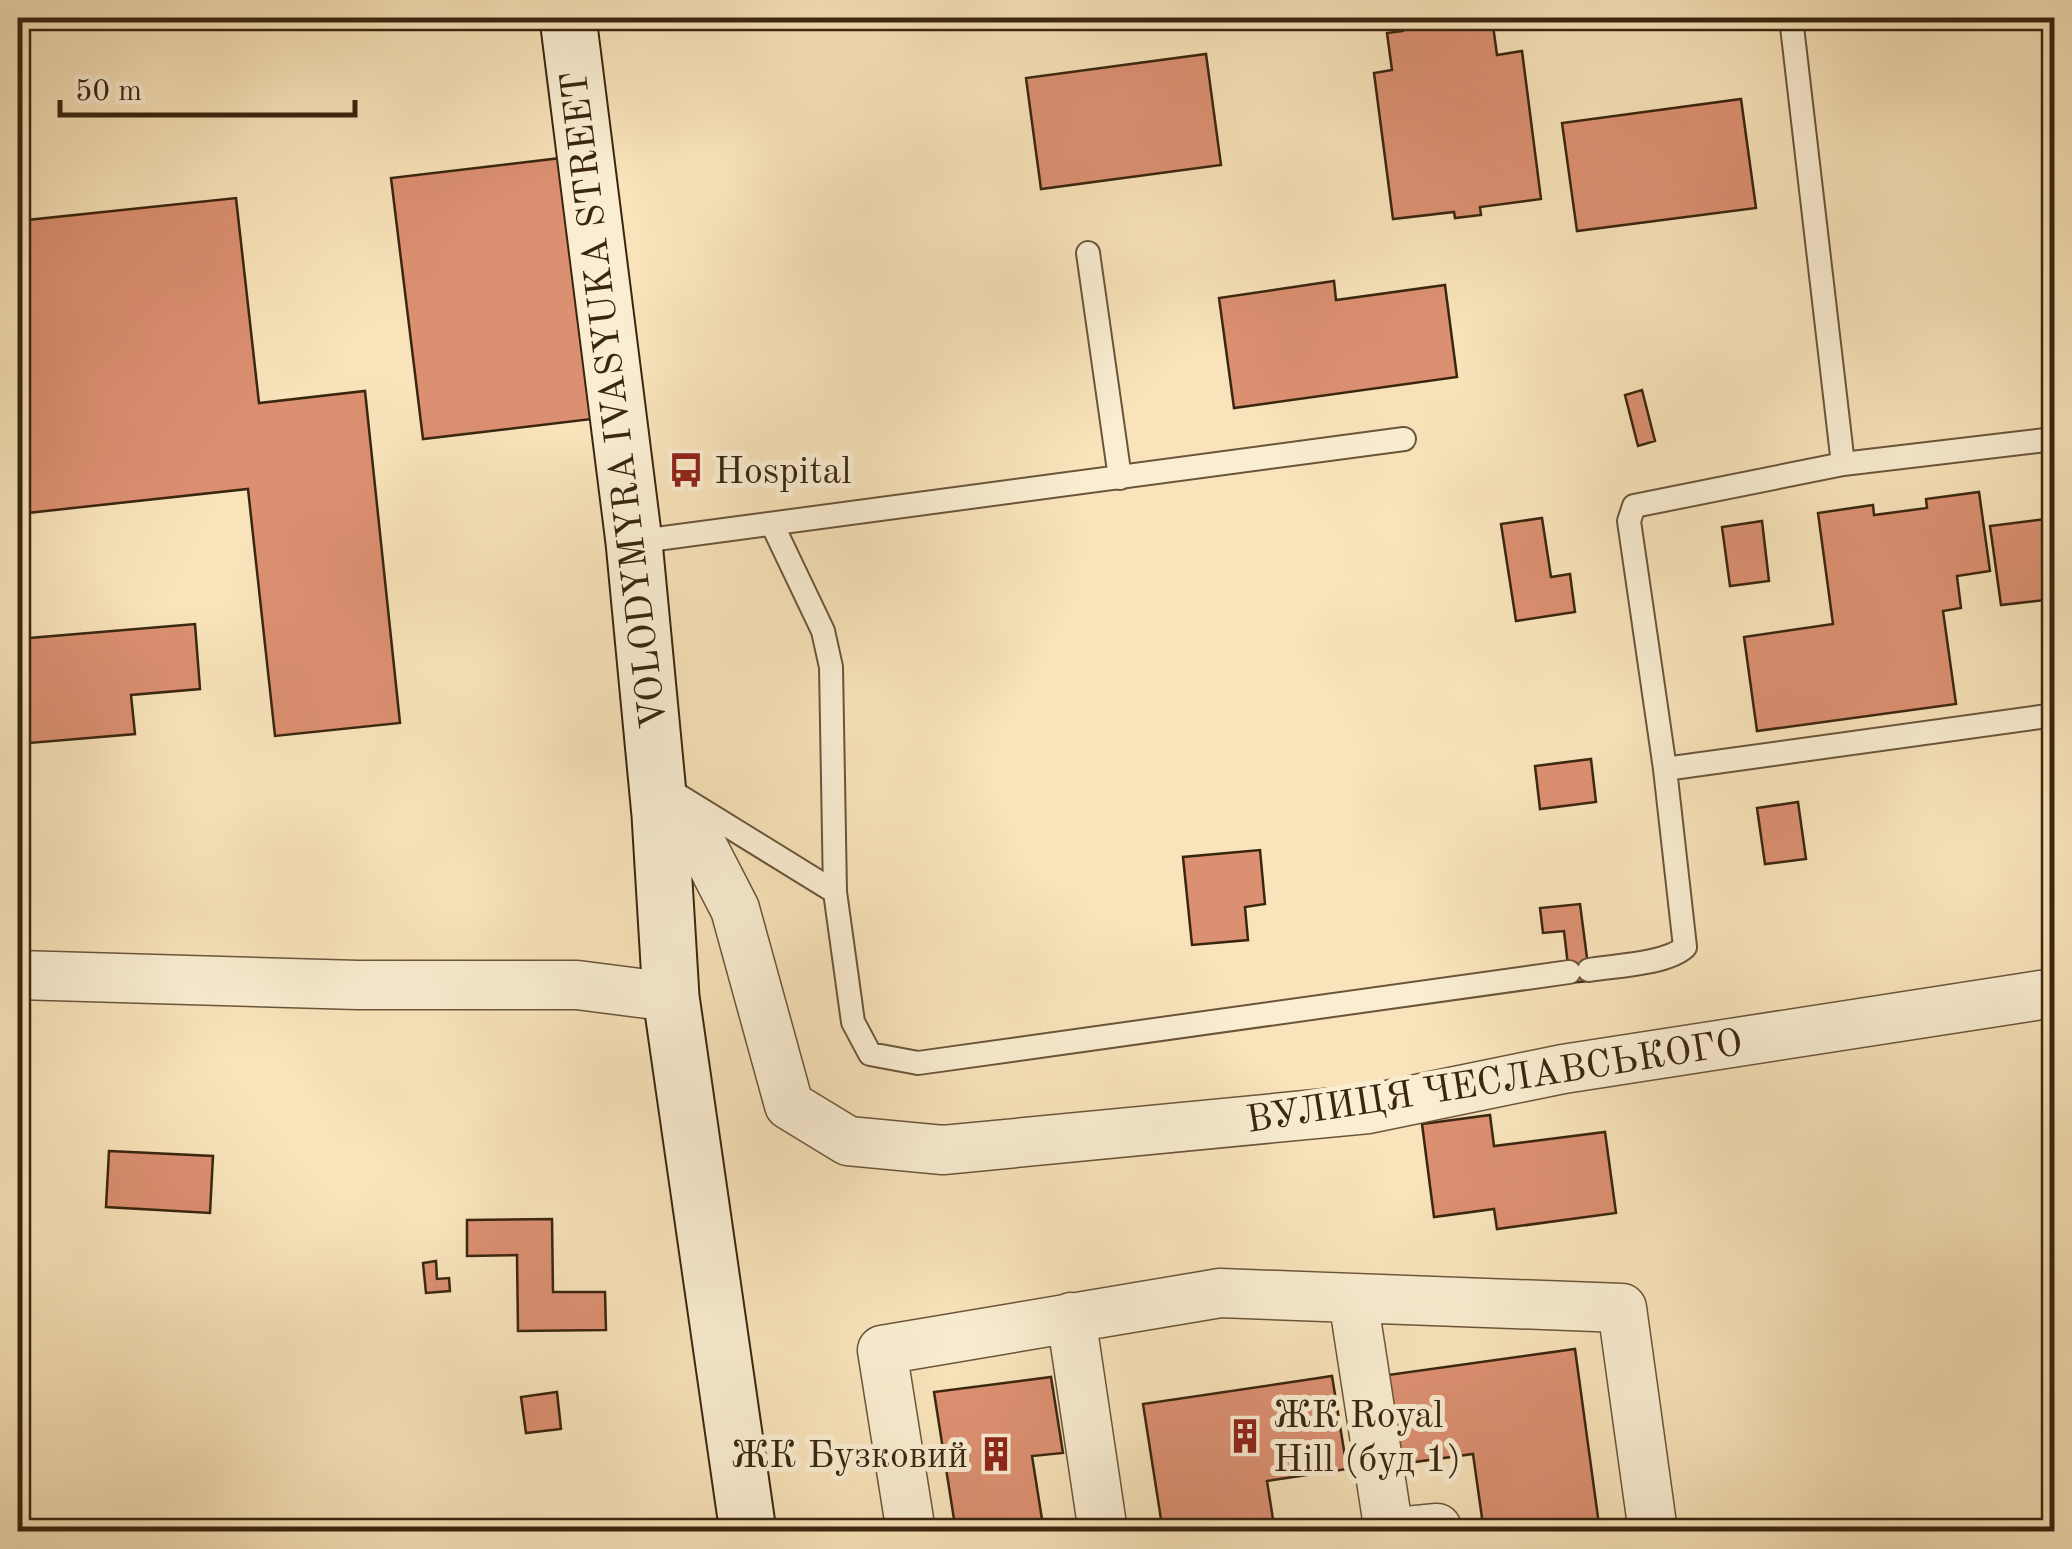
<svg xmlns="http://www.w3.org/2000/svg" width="2072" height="1549" font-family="'Old Standard TT',serif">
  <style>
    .building { fill: #dc9072; stroke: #3a260f; stroke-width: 2.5 }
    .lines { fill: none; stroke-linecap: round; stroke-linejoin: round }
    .service-casing { stroke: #6a553a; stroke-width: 26 }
    .minor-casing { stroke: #6a553a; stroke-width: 51 }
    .secondary-casing { stroke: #3a260f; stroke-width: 59 }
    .service { stroke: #faedd2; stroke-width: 22 }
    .minor { stroke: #faedd2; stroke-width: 48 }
    .secondary { stroke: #faedd2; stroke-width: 55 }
    .labels { text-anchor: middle; stroke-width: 10; stroke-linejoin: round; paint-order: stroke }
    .street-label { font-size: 38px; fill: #3a260f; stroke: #faedd2 }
    .poi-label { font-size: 38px; fill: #3a260f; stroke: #faedd2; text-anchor: start }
  </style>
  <rect width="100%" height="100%" fill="#f8e3ba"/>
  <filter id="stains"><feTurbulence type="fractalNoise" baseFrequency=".002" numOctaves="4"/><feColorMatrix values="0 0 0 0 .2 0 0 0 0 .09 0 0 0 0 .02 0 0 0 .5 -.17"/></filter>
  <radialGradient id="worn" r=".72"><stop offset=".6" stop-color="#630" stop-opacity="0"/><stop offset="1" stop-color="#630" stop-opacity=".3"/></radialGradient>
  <path class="building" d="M1401,18h91l5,37 25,-4 19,148 -61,8 1,8 -26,3 -1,-6 -61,7 -19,-146 18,-3 -5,-37 16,-2z
    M1206,54l15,111 -180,24 -15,-111z
    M1741,99l15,109 -179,23 -15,-108z
    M561,158l31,261 -169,20 -32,-261z
    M236,198l23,205 106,-12 35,332 -125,13 -27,-247 -230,25v-293z
    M1334,281l2,19 109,-15 12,92 -223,31 -15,-110z
    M1642,390l13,51 -17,5 -13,-51z
    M1979,492l11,79 -33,5 4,32 -18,3 13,93 -199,27 -13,-94 89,-13 -15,-111 55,-8 1,10 53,-7 -1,-9z
    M1542,518l9,59 19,-3 5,38 -59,9 -15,-97z
    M2054,518v81l-53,6 -11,-79z
    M1762,521l7,60 -39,5 -8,-59z
    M195,624l5,65 -69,6 4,39 -117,10v-105z
    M1591,759l5,43 -56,7 -5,-43z
    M1798,802l8,57 -41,5 -8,-56z
    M1260,850l5,54 -20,3 3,33 -56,5 -9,-88z
    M1580,904l10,77 -20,2 -6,-52 -21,2 -3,-25z
    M1490,1115l4,31 111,-14 11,81 -119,16 -3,-20 -60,8 -12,-93z
    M109,1151l104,5 -3,57 -104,-6z
    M552,1219l1,73h52l1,38 -88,1 -1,-76 -50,1v-36z
    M436,1261l1,18 12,-1 1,13 -24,2 -3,-30z
    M1575,1349l25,183h-116l-11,-78 -73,10 -12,-89z
    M1332,1376l15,93 -80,12 8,51h-112l-20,-128z
    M1051,1377l12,76 -31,3 12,76h-88l-22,-140z
    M557,1392l4,37 -35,4 -5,-36z"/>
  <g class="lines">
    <defs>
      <path id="service" d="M1791,18l52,446
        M1088,253l32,225
        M772,524l51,107 8,36 4,225
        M634,542l770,-103
        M1665,769l389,-54
        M660,784l175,108 18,130 17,32 48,9 651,-91
        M1589,970c24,-4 78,-6 96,-23l-20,-178 -36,-248 5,-15 209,-42 211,-25"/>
      <path id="minor" d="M660,815l43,32 32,62 54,196 59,36 95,9 425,-41 195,-40 491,-76
        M18,975l340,10h219l94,12
        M1353,1299l36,233
        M1071,1317l32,215
        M911,1532l-29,-182 338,-57 402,15 31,224
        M1396,1532l41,-4v4"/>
      <path id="secondary" d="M568,18l66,524 26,273 11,182 77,535"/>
    </defs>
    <use href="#service" class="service-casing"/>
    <use href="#minor" class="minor-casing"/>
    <use href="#secondary" class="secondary-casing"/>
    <use href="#service" class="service"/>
    <use href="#minor" class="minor"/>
    <use href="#secondary" class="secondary"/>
  </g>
  <defs>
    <symbol id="bus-bare" viewBox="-9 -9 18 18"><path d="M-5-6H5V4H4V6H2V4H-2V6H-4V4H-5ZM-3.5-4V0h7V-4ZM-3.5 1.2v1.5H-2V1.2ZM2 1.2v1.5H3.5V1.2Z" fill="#8f2418" stroke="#faedd2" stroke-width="2.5" paint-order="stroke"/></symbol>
    <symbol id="building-bare" viewBox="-9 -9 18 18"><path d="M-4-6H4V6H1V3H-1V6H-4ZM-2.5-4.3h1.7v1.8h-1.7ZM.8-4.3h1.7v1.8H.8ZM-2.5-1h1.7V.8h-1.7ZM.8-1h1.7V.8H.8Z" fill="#8f2418" stroke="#faedd2" stroke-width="2.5" paint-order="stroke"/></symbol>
  </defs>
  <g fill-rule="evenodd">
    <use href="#bus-bare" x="661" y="445" width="50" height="50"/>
    <use href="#building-bare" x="1220" y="1411" width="50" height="50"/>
    <use href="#building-bare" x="971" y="1429" width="50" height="50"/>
  </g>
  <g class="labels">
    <g class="street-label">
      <text transform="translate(613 400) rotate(-97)" y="13">VOLODYMYRA IVASYUKA STREET</text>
      <text transform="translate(1494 1080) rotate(-9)" y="13">ВУЛИЦЯ ЧЕСЛАВСЬКОГО</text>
    </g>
    <g class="poi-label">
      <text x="714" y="483">Hospital</text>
      <text x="1273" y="1427">ЖК Royal<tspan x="1273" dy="44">Hill (буд 1)</tspan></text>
      <text x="968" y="1467" text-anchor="end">ЖК Бузковий</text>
    </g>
  </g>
  <rect width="2072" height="1549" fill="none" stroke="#f8e3ba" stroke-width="60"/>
  <rect x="20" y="20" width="2032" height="1509" fill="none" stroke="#3a260f" stroke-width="5"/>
  <rect x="30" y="30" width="2012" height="1489" fill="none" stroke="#3a260f" stroke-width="2.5"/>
  <path d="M60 100v15h295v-15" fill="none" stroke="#3a260f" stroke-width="5"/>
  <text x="75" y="100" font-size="30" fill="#3a260f" stroke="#faedd2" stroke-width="8" paint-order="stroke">50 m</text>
  <rect width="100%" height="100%" filter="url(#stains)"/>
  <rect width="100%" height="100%" fill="url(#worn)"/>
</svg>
